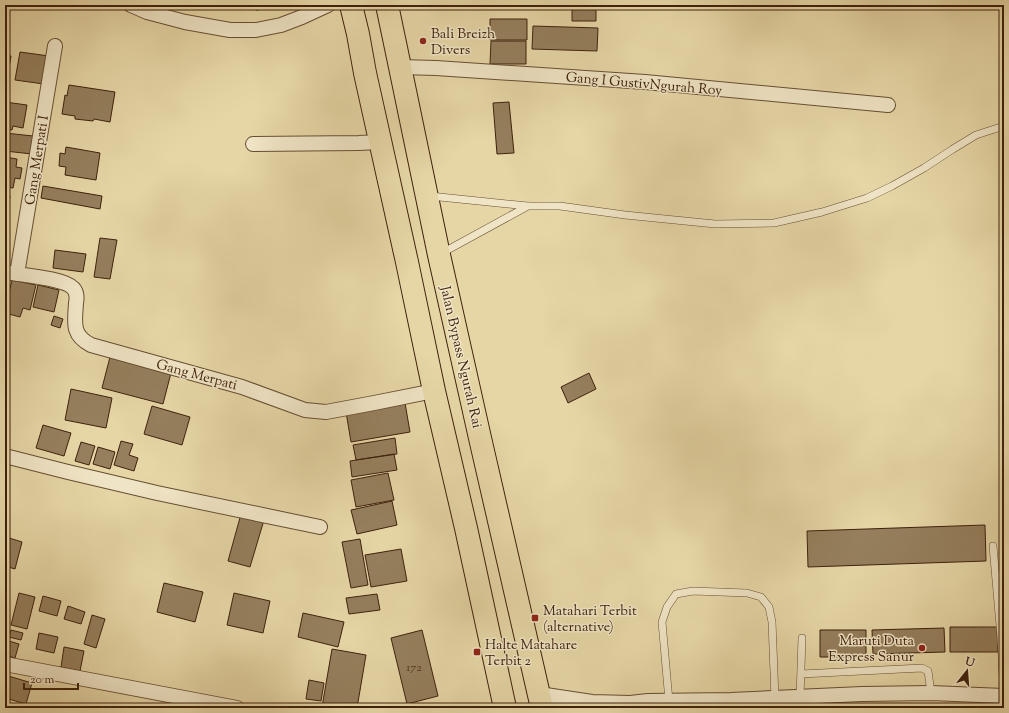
<svg xmlns="http://www.w3.org/2000/svg" width="1009" height="713" font-family="'Sorts Mill Goudy',serif">
  <style>
    .building { fill: #957f5d; stroke: #3e210d }
    .lines { fill: none; stroke-linecap: round; stroke-linejoin: round }
    .service-casing { stroke: #684e33; stroke-width: 8 }
    .minor-casing { stroke: #684e33; stroke-width: 16 }
    .trunk-casing { stroke: #3e210d; stroke-width: 24 }
    .service { stroke: #efe4c5; stroke-width: 7 }
    .minor { stroke: #efe4c5; stroke-width: 14 }
    .trunk { stroke: #e6d6a6; stroke-width: 22 }
    .poi-dot { fill: #8f2418; stroke: #efe4c5; stroke-width: 1.5 }
    .labels { text-anchor: middle; stroke-width: 3; stroke-linejoin: round; paint-order: stroke }
    .number-label { font-size: 12px; fill: #543821 }
    .poi-label { font-size: 14px; fill: #3e210d; stroke: #efe4c5; text-anchor: start }
    .street-label { font-size: 14px; fill: #3e210d; stroke: #efe4c5 }
  </style>
  <rect width="100%" height="100%" fill="#e6d6a6"/>
  <filter id="stains"><feTurbulence type="fractalNoise" baseFrequency=".005" numOctaves="4"/><feColorMatrix values="0 0 0 0 .2 0 0 0 0 .09 0 0 0 0 .02 0 0 0 .5 -.17"/></filter>
  <radialGradient id="worn" r=".72"><stop offset=".6" stop-color="#630" stop-opacity="0"/><stop offset="1" stop-color="#630" stop-opacity=".3"/></radialGradient>
  <path class="building" d="M256,5h37v1l-37,4z
    M572,5h24v16h-24z
    M490,19h37v21h-37z
    M533,26l65,2 -1,23 -65,-2z
    M491,41h35v23h-36z
    M20,52l29,4 -5,28 -29,-4z
    M5,55l6,1 -4,25 -2,-1z
    M69,85l46,7 -5,30 -16,-3 -1,2 -18,-2v-3l-13,-2 3,-19 2,1z
    M5,102l22,3 -4,23 -10,-2 -1,4 -7,-1z
    M509,102l5,51 -17,1 -4,-51z
    M5,133l28,3 -1,18 -27,-3z
    M66,147l34,6 -4,27 -31,-5 1,-8 -7,-1 1,-13 5,1z
    M5,157l12,2 -1,8 6,1 -2,11 -5,-1 -2,10 -8,-1z
    M43,186l59,10 -2,13 -59,-11z
    M5,196h5l-3,22 -2,-1z
    M100,238l17,2 -7,39 -16,-2z
    M55,250l31,4 -3,18 -30,-4z
    M12,280l24,5 -6,25 -7,-2 -3,9 -15,-4v-25l5,1z
    M38,285l21,5 -5,22 -21,-5z
    M54,316l9,3 -3,9 -9,-3z
    M110,357l61,16 -8,31 -61,-16z
    M589,373l7,16 -28,14 -7,-16z
    M71,389l41,9 -6,30 -41,-8z
    M405,403l5,29 -59,10 -5,-30z
    M152,406l38,11 -8,28 -38,-11z
    M43,425l28,8 -7,23 -28,-8z
    M395,438l2,16 -41,6 -3,-15z
    M121,441l12,3 -4,11 9,3 -4,13 -20,-6z
    M81,442l14,4 -6,19 -14,-4z
    M98,447l17,5 -5,17 -17,-5z
    M394,454l3,16 -45,7 -2,-16z
    M388,473l6,27 -38,7 -5,-27z
    M392,501l5,24 -40,9 -6,-24z
    M241,514l23,6 -14,47 -22,-6z
    M985,525l1,36 -178,6 -1,-36z
    M6,537l16,5 -7,27 -10,-3z
    M360,539l8,46 -17,3 -9,-46z
    M401,549l6,32 -36,6 -6,-32z
    M164,583l39,9 -8,30 -38,-10z
    M19,593l16,4 -8,32 -16,-4z
    M234,593l36,8 -7,32 -36,-8z
    M377,594l3,16 -31,4 -3,-16z
    M43,596l18,5 -4,15 -18,-5z
    M68,606l17,6 -4,12 -17,-5z
    M303,613l41,9 -6,25 -40,-10z
    M92,615l13,4 -9,29 -12,-4z
    M950,627h47l1,25h-48z
    M944,628l1,24 -72,2 -1,-24z
    M11,630l12,3 -2,7 -12,-3z
    M422,630l16,66 -31,8 -16,-66z
    M820,630h46v27h-46z
    M39,633l19,4 -4,16 -18,-4z
    M9,641l10,3 -4,14 -10,-3z
    M64,647l20,4 -4,20 -19,-4z
    M332,649l34,6 -9,53h-30l-5,-1z
    M5,675l27,8 -6,21 -21,-6z
    M309,680l15,3 -3,18 -15,-2z"/>
  <g class="lines">
    <defs>
      <path id="service" d="M430,196l98,10h32l65,9 90,9 59,-1 48,-11 45,-14 25,-12 32,-18 29,-19 23,-14 28,-9
        M442,253l86,-47
        M993,546l8,91 3,59
        M801,674l121,-6 6,3 3,22
        M800,697l2,-59
        M669,701l-7,-79 5,-15 9,-13 17,-3 54,2 14,4 8,10 3,15 3,76"/>
      <path id="minor" d="M131,5l16,7 38,10 45,8h26l25,-5 21,-8 26,-12
        M400,67l36,1 209,14 243,23
        M253,144l106,-1 21,-1
        M5,272c15,3 59,6 68,16 4,4 4,10 3,15 -1,19 -5,32 15,42l151,42 63,23 21,2 48,-9 60,-12
        M17,274l38,-228
        M5,456l63,16 89,21 163,34
        M5,664l232,44
        M539,694l53,8 38,1 18,-2 83,-1 131,-6 69,-1 73,3"/>
      <path id="trunk" d="M351,5l7,29 7,39 42,189 27,129 32,137 39,180
        M387,5l13,62 39,188 41,183 62,270"/>
    </defs>
    <use href="#service" class="service-casing"/>
    <use href="#minor" class="minor-casing"/>
    <use href="#trunk" class="trunk-casing"/>
    <use href="#service" class="service"/>
    <use href="#minor" class="minor"/>
    <use href="#trunk" class="trunk"/>
  </g>
  <g class="poi-dot">
    <circle cx="423" cy="41" r="4"/>
    <rect x="531" y="614" width="8" height="8" rx="2"/>
    <circle cx="922" cy="648" r="4"/>
    <rect x="473" y="648" width="8" height="8" rx="2"/>
  </g>
  <g class="labels">
    <g class="number-label">
      <text x="414" y="671">172</text>
    </g>
    <g class="poi-label">
      <text x="431" y="38">Bali Breizh<tspan x="431" dy="16">Divers</tspan></text>
      <text x="543" y="615">Matahari Terbit<tspan x="543" dy="16">(alternative)</tspan></text>
      <text x="914" y="645" text-anchor="end">Maruti Duta<tspan x="914" dy="16">Express Sanur</tspan></text>
      <text x="485" y="649">Halte Matahare<tspan x="485" dy="16">Terbit 2</tspan></text>
    </g>
    <g class="street-label">
      <text transform="translate(644 83) rotate(5)" y="5">Gang I GustivNgurah Roy</text>
      <text transform="translate(36 160) rotate(-81)" y="5">Gang Merpati I</text>
      <text transform="translate(462 357) rotate(77)" y="5">Jalan Bypass Ngurah Rai</text>
      <text transform="translate(197 374) rotate(15)" y="5">Gang Merpati</text>
    </g>
  </g>
  <rect width="1009" height="713" fill="none" stroke="#e6d6a6" stroke-width="20"/>
  <rect x="6" y="6" width="997" height="701" fill="none" stroke="#3e210d" stroke-width="2"/>
  <rect x="10" y="10" width="989" height="693" fill="none" stroke="#3e210d"/>
  <g transform="translate(967 671) rotate(17)" stroke="#efe4c5" stroke-width="3" paint-order="stroke">
  <path d="M0-3L7 15L0 10L-7 15Z" fill="#3e210d"/>
  <text y="-6" font-size="11" font-weight="bold" text-anchor="middle" fill="#3e210d">U</text>
  </g>
  <path d="M24 683v6h54v-6" fill="none" stroke="#3e210d" stroke-width="2"/>
  <text x="30" y="683" font-size="12" fill="#3e210d" stroke="#efe4c5" stroke-width="3" paint-order="stroke">20 m</text>
  <rect width="100%" height="100%" filter="url(#stains)"/>
  <rect width="100%" height="100%" fill="url(#worn)"/>
</svg>
